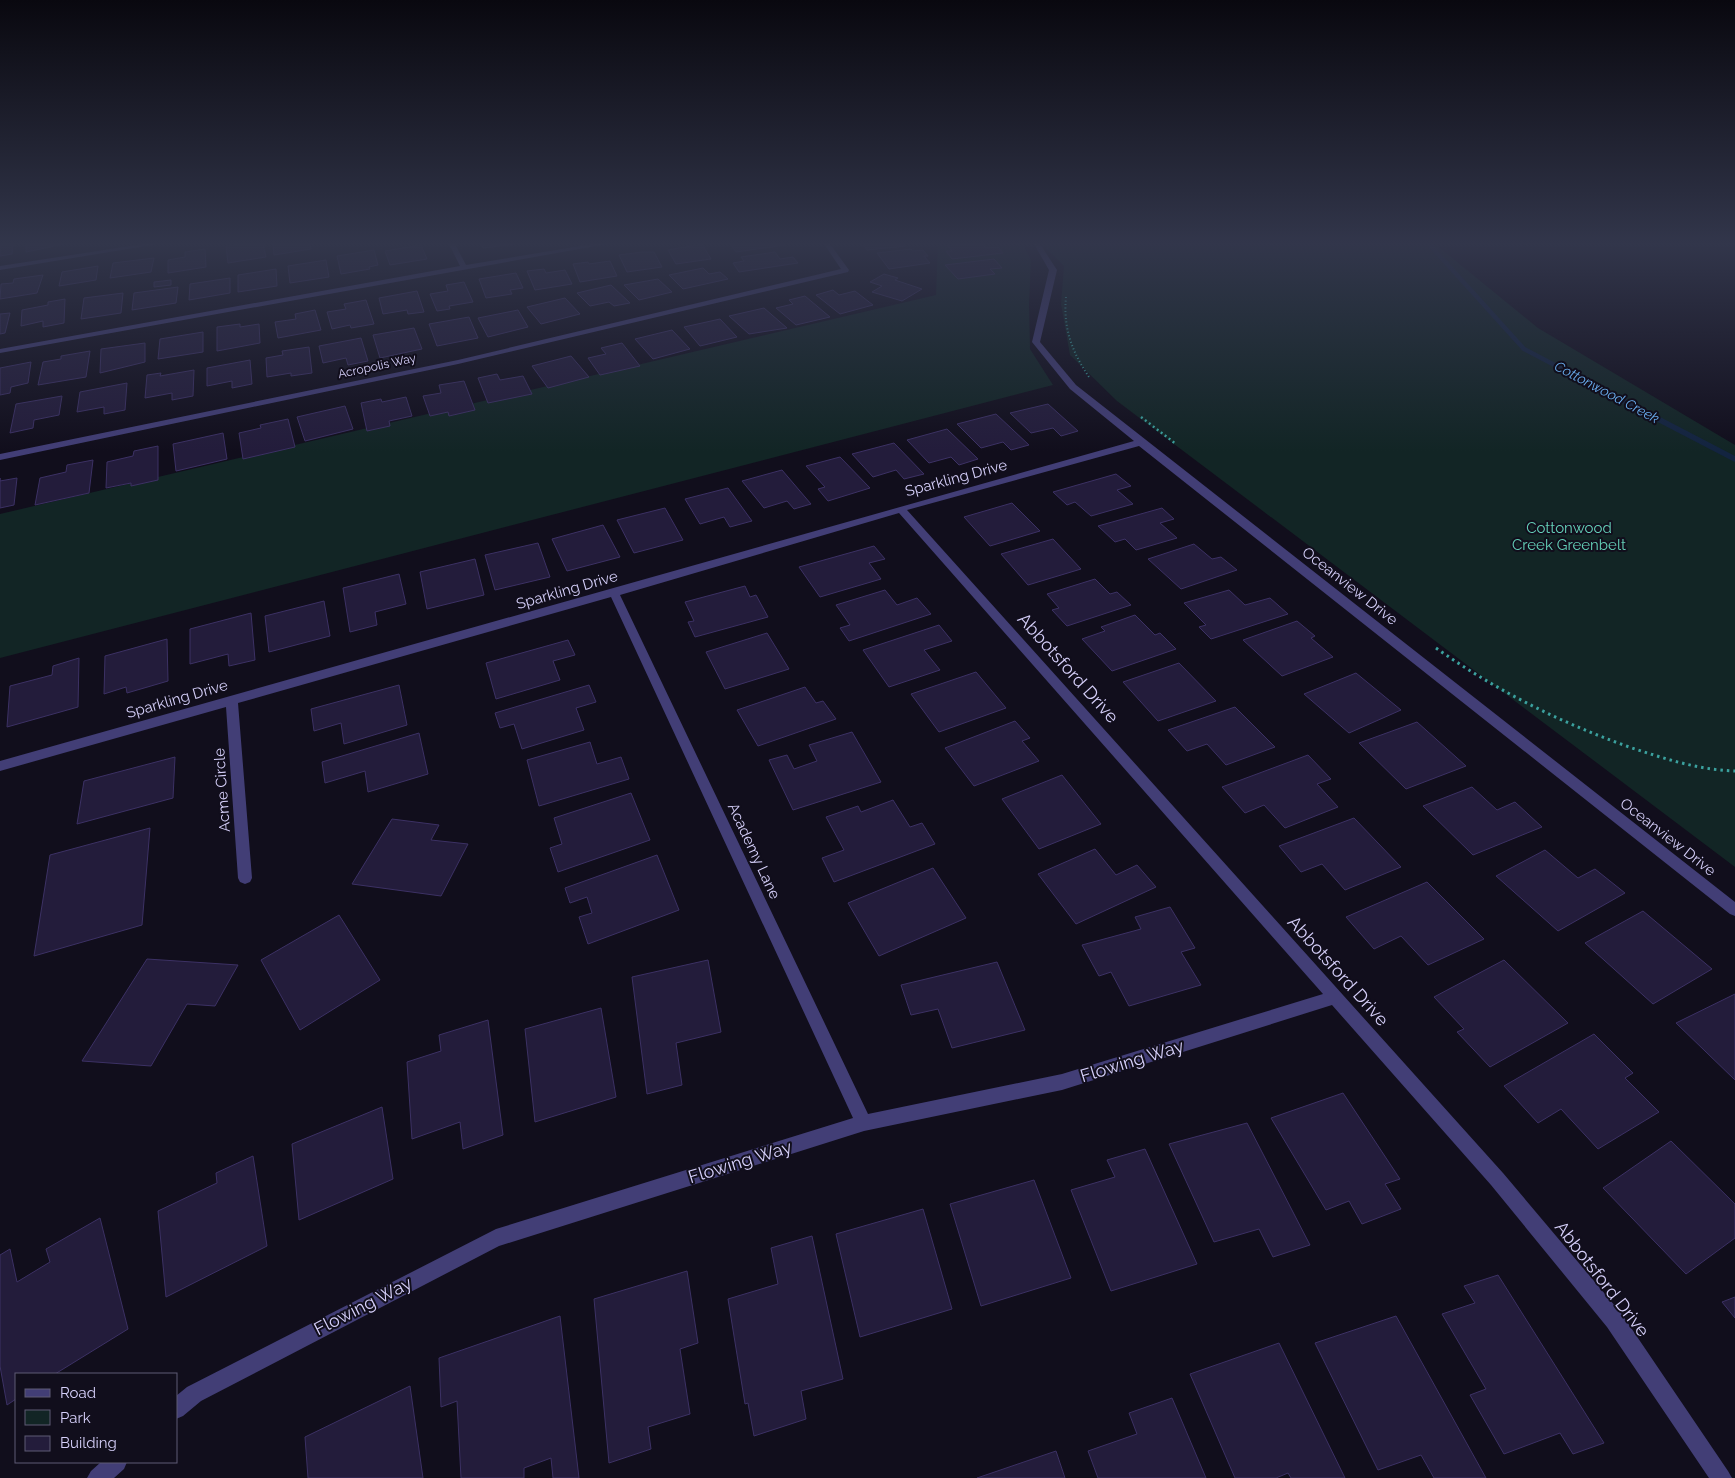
<svg xmlns="http://www.w3.org/2000/svg" width="1735" height="1478" font-family="Raleway,sans-serif">
  <style>
    .green { fill: #122525 }
    .lines { fill: none; stroke-linecap: round; stroke-linejoin: round }
    .stream-far1 { stroke: #132440; stroke-width: 4.5 }
    .stream { stroke: #132440; stroke-width: 5.5 }
    .building { fill: #231c3b; stroke: #3c3164 }
    .path-far2 { stroke: #3ba19e; stroke-width: 2; stroke-dasharray: 1 2.5; stroke-linecap: butt }
    .path-far1 { stroke: #3ba19e; stroke-width: 2.5; stroke-dasharray: 2 3; stroke-linecap: butt }
    .path { stroke: #3ba19e; stroke-width: 3; stroke-dasharray: 2.5 4; stroke-linecap: butt }
    .minor { fill: #423e76; fill-rule: evenodd }
    .labels { text-anchor: middle; stroke-width: 4; stroke-linejoin: round; paint-order: stroke }
    .far-street-label { font-size: 12px; fill: #d5cff9; stroke: #110e1c }
    .far-water-label { font-size: 14px; font-style: italic; fill: #69aced; stroke: #110e1c }
    .street-label { font-size: 15px; fill: #d5cff9; stroke: #110e1c }
    .park-label { font-size: 15px; fill: #64d0b8; stroke: #110e1c }
    .near-street-label { font-size: 18px; fill: #d5cff9; stroke: #110e1c }
  </style>
  <rect width="100%" height="100%" fill="#110e1c"/>
  <path class="green" d="M938,244h85l8,16 -2,44 1,45 23,36 -1053,273v-144l936,-219z
    M1042,244h393l103,84 197,117v422l-618,-466 -47,-46 -9,-51 3,-38z"/>
  <g class="lines">
    <path class="stream-far1" d="M1429,244l95,105 86,45"/>
    <path class="stream" d="M1608,393l127,66"/>
  </g>
  <path class="building" d="M0,244h13l-1,10 -12,2z
    M26,244h38l-38,8z
    M240,244h23l3,13 -38,6 -2,-17z
    M273,244h37l1,5 -37,6z
    M482,244h33l-32,4z
    M702,244l9,15 -35,5 -8,-14z
    M730,244h54l1,1 -49,7z
    M863,244h41l2,2 -39,4z
    M982,244l4,4 12,-1 5,6 -51,6 -6,-8h6l-5,-6z
    M421,245l6,14 -37,6 -5,-14z
    M205,249l1,18 -38,6v-13l17,-3v-5z
    M911,249l2,2 10,-1 5,6h-4l6,7 -41,6 -12,-16z
    M374,250l4,15 -9,2 1,2 -29,5 -4,-18z
    M642,252h12l8,15 -35,5 -8,-17z
    M775,252l5,7 13,-2 5,6 -59,9 -6,-9 11,-2 -3,-4z
    M154,258l-3,14 -41,6 3,-15z
    M994,259l8,9 -12,1 5,5 -37,5 -13,-14z
    M326,260l3,17 -39,6 -2,-17z
    M610,261l7,15 -37,6 -7,-18 15,-2 1,2z
    M98,266l-2,14 -37,6 3,-14z
    M703,268l6,6 11,-2 8,7 -45,10 -14,-14z
    M276,269l1,17 -39,6v-17z
    M544,269l2,4 19,-3 7,14 -37,6 -8,-19z
    M516,273l7,15 -13,2 2,4 -26,4 -7,-19z
    M884,274l14,4 -3,2 27,9 -20,12 -30,-9 10,-6 -12,-4z
    M43,275l-6,18 -37,6 1,-15 12,-1 1,-4z
    M230,278v15l-41,7 1,-16z
    M658,279l14,13 -33,8 -15,-15z
    M171,280v5l-17,2v-5z
    M464,282l9,20 -24,4 1,3 -13,2 -7,-17 18,-3 -2,-6z
    M611,285l19,18 -16,3 -5,-4 -19,4 -13,-13z
    M178,287l-2,16 -44,7 2,-17z
    M833,290l6,5 16,-4 18,14 -33,9 -24,-19z
    M417,291l7,21 -16,2 -1,-4 -24,4 -4,-16z
    M123,293l-2,20 -40,6 3,-21z
    M805,296l25,21 -34,8 -20,-17 17,-4 -4,-4z
    M565,298l15,16 -39,10 -14,-17z
    M65,299l-1,24 -21,4v-6l-22,5 1,-16 26,-5v-3z
    M366,300l8,24 -23,4 -1,-3 -18,4 -5,-17 19,-3 -2,-5z
    M764,308l23,20 -38,6 -20,-18z
    M315,310l6,20 -43,8 -3,-16 21,-3 -1,-5z
    M518,310l10,17 -40,10 -10,-19z
    M10,313l-5,20 -5,1v-20z
    M469,317l9,21 -41,8 -8,-22z
    M720,319l17,18 -37,9 -16,-19z
    M240,324v3l19,-3 1,19 -43,8v-24z
    M414,328l8,21 -42,9 -7,-23z
    M672,330l18,19 -37,10 -18,-20z
    M203,332v20l-45,7 2,-20z
    M361,338l7,23 -20,4 -2,-7 -23,5 -4,-17z
    M145,343v19l-45,11 1,-24z
    M622,343l18,23 -40,9 -12,-17 18,-4 -5,-6z
    M309,347l3,26 -21,3v-3l-24,4 -1,-19 17,-3 -1,-4z
    M90,351l-4,26 -48,8 5,-23 18,-3v-3z
    M571,356l18,21 -41,11 -16,-22z
    M250,360l2,24 -20,4v-7l-25,5v-18z
    M31,362l-3,21 -17,4 -1,6 -10,2v-27z
    M194,370l-1,26 -21,4v-7l-27,5 2,-23 14,-2 -1,3z
    M497,374l3,6 23,-4 9,18 -44,9 -10,-25z
    M464,381l11,29 -26,6 -1,-4 -18,4 -7,-20 18,-3 -2,-8z
    M127,383l-2,27 -21,4v-7l-27,5 3,-20z
    M62,396l-3,19 -25,5 -1,8 -23,5 6,-29z
    M406,397l6,19 -23,5 1,5 -23,5 -6,-28 20,-4 1,3z
    M1048,404l30,27 -17,5 -8,-8 -22,5 -21,-20z
    M345,406l8,23 -48,12 -8,-24z
    M996,414l33,31 -18,5 -8,-8 -22,6 -24,-24z
    M288,419l7,28 -52,12 -4,-26 22,-5 -1,-3z
    M947,429l31,30 -19,6 -8,-8 -22,6 -22,-23z
    M223,433l4,26 -51,12 -3,-27z
    M894,443l30,31 -20,5 -8,-9 -23,7 -21,-23z
    M158,446v34l-27,6v-3l-25,5 1,-26 26,-6 1,-5z
    M840,457l30,31 -42,13 -10,-12 7,-2 -19,-21z
    M93,460l-4,33 -54,12 5,-27 26,-6 1,-7z
    M782,470l29,34 -17,5 -7,-8 -23,7 -22,-27z
    M1116,474l15,12 -14,4 16,14 -42,12 -16,-14 -8,3 -14,-13z
    M0,478v3l17,-3 -3,27 -14,3z
    M728,488l24,33 -22,6 -6,-10 -24,7 -15,-25z
    M1012,503l28,28 -50,15 -26,-29z
    M665,508l18,32 -49,13 -17,-33z
    M1162,508l12,11 -14,4 17,15 -41,12 -11,-11 -10,3 -17,-16z
    M603,525l17,32 -53,14 -15,-32z
    M1053,539l28,30 -53,16 -27,-31z
    M538,543l12,34 -55,13 -10,-35z
    M1194,544l18,15 9,-2 16,13 -56,19 -33,-30z
    M874,546l11,13 -16,4 12,16 -61,18 -21,-30z
    M475,559l9,36 -57,14 -7,-37z
    M399,574l7,30 -31,8 2,13 -27,7 -7,-44z
    M1095,579l15,15 7,-2 14,13 -64,21 -15,-16 7,-2 -12,-14z
    M745,586l5,11 6,-2 12,22 -73,20 -7,-15 6,-1 -9,-19z
    M885,590l12,15 20,-7 14,16 -82,27 -9,-13 10,-3 -14,-20z
    M1229,590l16,15 25,-7 18,16 -77,25 -12,-12 7,-2 -22,-22z
    M324,601l6,35 -61,16 -4,-36z
    M251,613l4,47 -26,6 -1,-12 -38,10v-35z
    M1135,615l20,20 5,-2 16,16 -64,22 -30,-32 23,-8 -4,-4z
    M1297,621l18,15 -4,2 22,19 -51,19 -39,-36z
    M939,625l13,16 -28,9 16,20 -51,17 -26,-37z
    M767,633l22,36 -64,20 -19,-37z
    M167,639l1,42 -41,12 -1,-6 -22,7 1,-38z
    M568,640l7,15 -22,6 7,19 -64,19 -10,-36z
    M79,658l-1,49 -71,20 3,-41 42,-11 1,-9z
    M1179,663l37,38 -58,20 -35,-39z
    M976,672l30,36 -67,24 -28,-38z
    M1356,673l45,37 -52,23 -45,-39z
    M399,685l8,40 -63,19 -3,-21 -27,8 -3,-22z
    M589,685l7,17 -20,6 8,22 -62,19 -8,-25 -14,4 -5,-15z
    M805,687l11,16 7,-2 13,18 -78,27 -21,-36z
    M1235,707l40,40 -49,18 -19,-21 -20,7 -19,-21z
    M1015,721l15,17 -8,3 17,20 -65,25 -29,-38z
    M1417,722l49,44 -60,23 -47,-46z
    M852,732l29,50 -88,28 -24,-50 18,-5 7,14 23,-8 -8,-16z
    M419,733l9,41 -60,18 -3,-21 -40,12 -3,-21z
    M590,742l7,22 24,-7 8,22 -90,27 -12,-46z
    M1308,755l23,24 -14,5 21,23 -53,21 -21,-23 -19,8 -23,-26z
    M175,757l-2,41 -96,26 7,-43z
    M1062,775l39,49 -62,25 -37,-50z
    M1472,787l25,23 18,-8 27,25 -69,28 -50,-49z
    M631,793l19,47 -92,32 -8,-24 12,-4 -8,-26z
    M893,800l17,27 12,-4 13,21 -101,38 -12,-24 22,-8 -18,-33 32,-11 3,6z
    M1354,818l47,49 -56,23 -23,-26 -21,8 -22,-26z
    M392,819l47,6 -8,15 37,4 -27,52 -89,-12z
    M150,828l-8,97 -108,31 16,-101z
    M1095,849l21,26 21,-10 19,22 -80,37 -38,-50z
    M1545,850l33,28 17,-9 30,24 -67,38 -62,-55z
    M657,855l22,55 -91,34 -9,-27 13,-4 -5,-16 -17,6 -5,-15z
    M933,868l33,50 -87,38 -31,-53z
    M1427,882l57,57 -56,26 -27,-29 -27,13 -28,-32z
    M1170,907l25,41 -14,4 20,33 -72,21 -18,-34 -12,4 -17,-31 59,-16 -6,-12z
    M1643,911l69,58 -59,35 -68,-61z
    M339,915l41,65 -80,50 -39,-70z
    M147,959l91,6 -23,41 -28,-2 -36,62 -69,-5z
    M708,960l13,72 -45,11 6,42 -35,9 -15,-117z
    M1504,960l64,63 -78,44 -33,-35 7,-3 -30,-32z
    M997,962l28,68 -73,18 -14,-39 -27,6 -10,-30z
    M1735,994v86l-59,-57z
    M601,1008l15,89 -81,25 -10,-93z
    M488,1020l15,115 -40,14 -3,-27 -48,17 -5,-77 34,-11 -2,-16z
    M1594,1034l39,39 -8,5 34,34 -61,37 -37,-40 -23,14 -34,-37z
    M1343,1093l57,86 -15,5 16,25 -39,15 -13,-23 -23,9 -55,-92z
    M382,1107l11,72 -94,41 -7,-76z
    M1247,1123l63,122 -37,12 -14,-28 -45,13 -45,-98z
    M1671,1141l64,63v34l-49,36 -83,-86z
    M1145,1149l52,115 -86,27 -40,-101 44,-13 -8,-17z
    M253,1156l14,90 -101,51 -8,-86 59,-28 -1,-10z
    M1034,1180l37,98 -90,28 -31,-102z
    M923,1209l29,100 -92,28 -24,-103z
    M100,1218l28,111 -73,45h-39v25l-9,6 -7,-39v-111l10,-6 7,33 33,-20 -4,-13z
    M812,1236l31,143 -42,12 5,28 -52,17 -6,-33 -3,1 -17,-105 50,-15 -7,-36z
    M687,1271l11,72 -18,6 10,65 -42,13 3,22 -42,14 -15,-164z
    M1498,1275l106,168 -31,11 -13,-21 -56,21 -34,-59 16,-6 -44,-75 33,-11 -11,-17z
    M1735,1297v21l-13,-16z
    M560,1316l19,162h-26l-2,-20 -27,10v10h-63l-4,-77 -16,6 -2,-49z
    M1396,1316l90,162h-52l-13,-23 -43,15 -63,-127z
    M1279,1343l66,135h-54l-3,-5 -12,5h-41l-45,-104z
    M410,1386l13,92h-115l-3,-41z
    M1172,1398l34,80h-108l-10,-27 49,-17 -8,-21z
    M1056,1451l9,27h-88z"/>
  <g class="lines">
    <path class="path-far2" d="M1066,297c-3,31 6,55 23,80"/>
    <path class="path-far1" d="M1141,417l35,27"/>
    <path class="path" d="M1436,648c61,43 125,75 196,100 34,11 67,22 103,23"/>
    <path class="minor" d="M143,244h15l-158,26v-4z
      M449,244h6l11,21 126,-21h15l-607,109v-4l460,-83z
      M824,244h6l19,26 -1,2 -390,92 -458,96v-6l458,-94 383,-91z
      M1034,244h6l17,26 -17,72 36,43 659,517v14l-5,-2 -591,-468 -232,64 596,663 118,140 107,158 4,7h-23l-102,-151 -116,-142 -159,-180 -270,85 -198,41 -365,115 -298,155 -18,15 -7,3v-23l11,-9 309,-158 357,-111 -242,-521 -373,106 14,175 -2,4 -5,2 -5,-2 -2,-4 -12,-171 -226,64v-10l1134,-320 -64,-52 -38,-47 17,-72zM899,513l424,481 -261,80 -194,40 -248,-519z
      M101,1462h26l-3,7 -10,9h-27l4,-7z"/>
  </g>
  <linearGradient id="sky" x2="0" y2="1"><stop stop-color="#09080f"/><stop offset="0.54" stop-color="#32364b"/><stop offset="1" stop-color="#32364b" stop-opacity="0"/></linearGradient>
  <rect width="1735" height="451" fill="url(#sky)"/>
  <g class="labels">
    <g class="far-street-label">
      <text transform="translate(377 366) rotate(-12)" y="4">Acropolis Way</text>
    </g>
    <g class="far-water-label">
      <text transform="translate(1607 392) rotate(28)" y="5">Cottonwood Creek</text>
    </g>
    <g class="street-label">
      <text transform="translate(956 478) rotate(-15)" y="5">Sparkling Drive</text>
      <text transform="translate(1350 586) rotate(38)" y="5">Oceanview Drive</text>
      <text transform="translate(567 590) rotate(-16)" y="5">Sparkling Drive</text>
      <text transform="translate(177 699) rotate(-16)" y="5">Sparkling Drive</text>
      <text transform="translate(222 790) rotate(-94)" y="5">Acme Circle</text>
      <text transform="translate(1668 837) rotate(38)" y="5">Oceanview Drive</text>
      <text transform="translate(754 851) rotate(65)" y="5">Academy Lane</text>
    </g>
    <g class="park-label">
      <text x="1569" y="533">Cottonwood<tspan x="1569" dy="17">Creek Greenbelt</tspan></text>
    </g>
    <g class="near-street-label">
      <text transform="translate(1068 668) rotate(48)" y="6">Abbotsford Drive</text>
      <text transform="translate(1338 971) rotate(48)" y="6">Abbotsford Drive</text>
      <text transform="translate(1132 1061) rotate(-17)" y="6">Flowing Way</text>
      <text transform="translate(740 1162) rotate(-17)" y="6">Flowing Way</text>
      <text transform="translate(1602 1279) rotate(52)" y="6">Abbotsford Drive</text>
      <text transform="translate(363 1306) rotate(-27)" y="6">Flowing Way</text>
    </g>
  </g>
  <rect x="15" y="1373" width="162" height="90" fill="#110e1c" stroke="#5f5b74"/>
  <rect x="25" y="1389" width="25" height="8" fill="#423e76" stroke="#5f5b74"/>
  <text x="60" y="1398" font-size="15" fill="#d5cff9">Road</text>
  <rect x="25" y="1410" width="25" height="15" fill="#122525" stroke="#5f5b74"/>
  <text x="60" y="1423" font-size="15" fill="#d5cff9">Park</text>
  <rect x="25" y="1436" width="25" height="15" fill="#231c3b" stroke="#5f5b74"/>
  <text x="60" y="1448" font-size="15" fill="#d5cff9">Building</text>
</svg>
